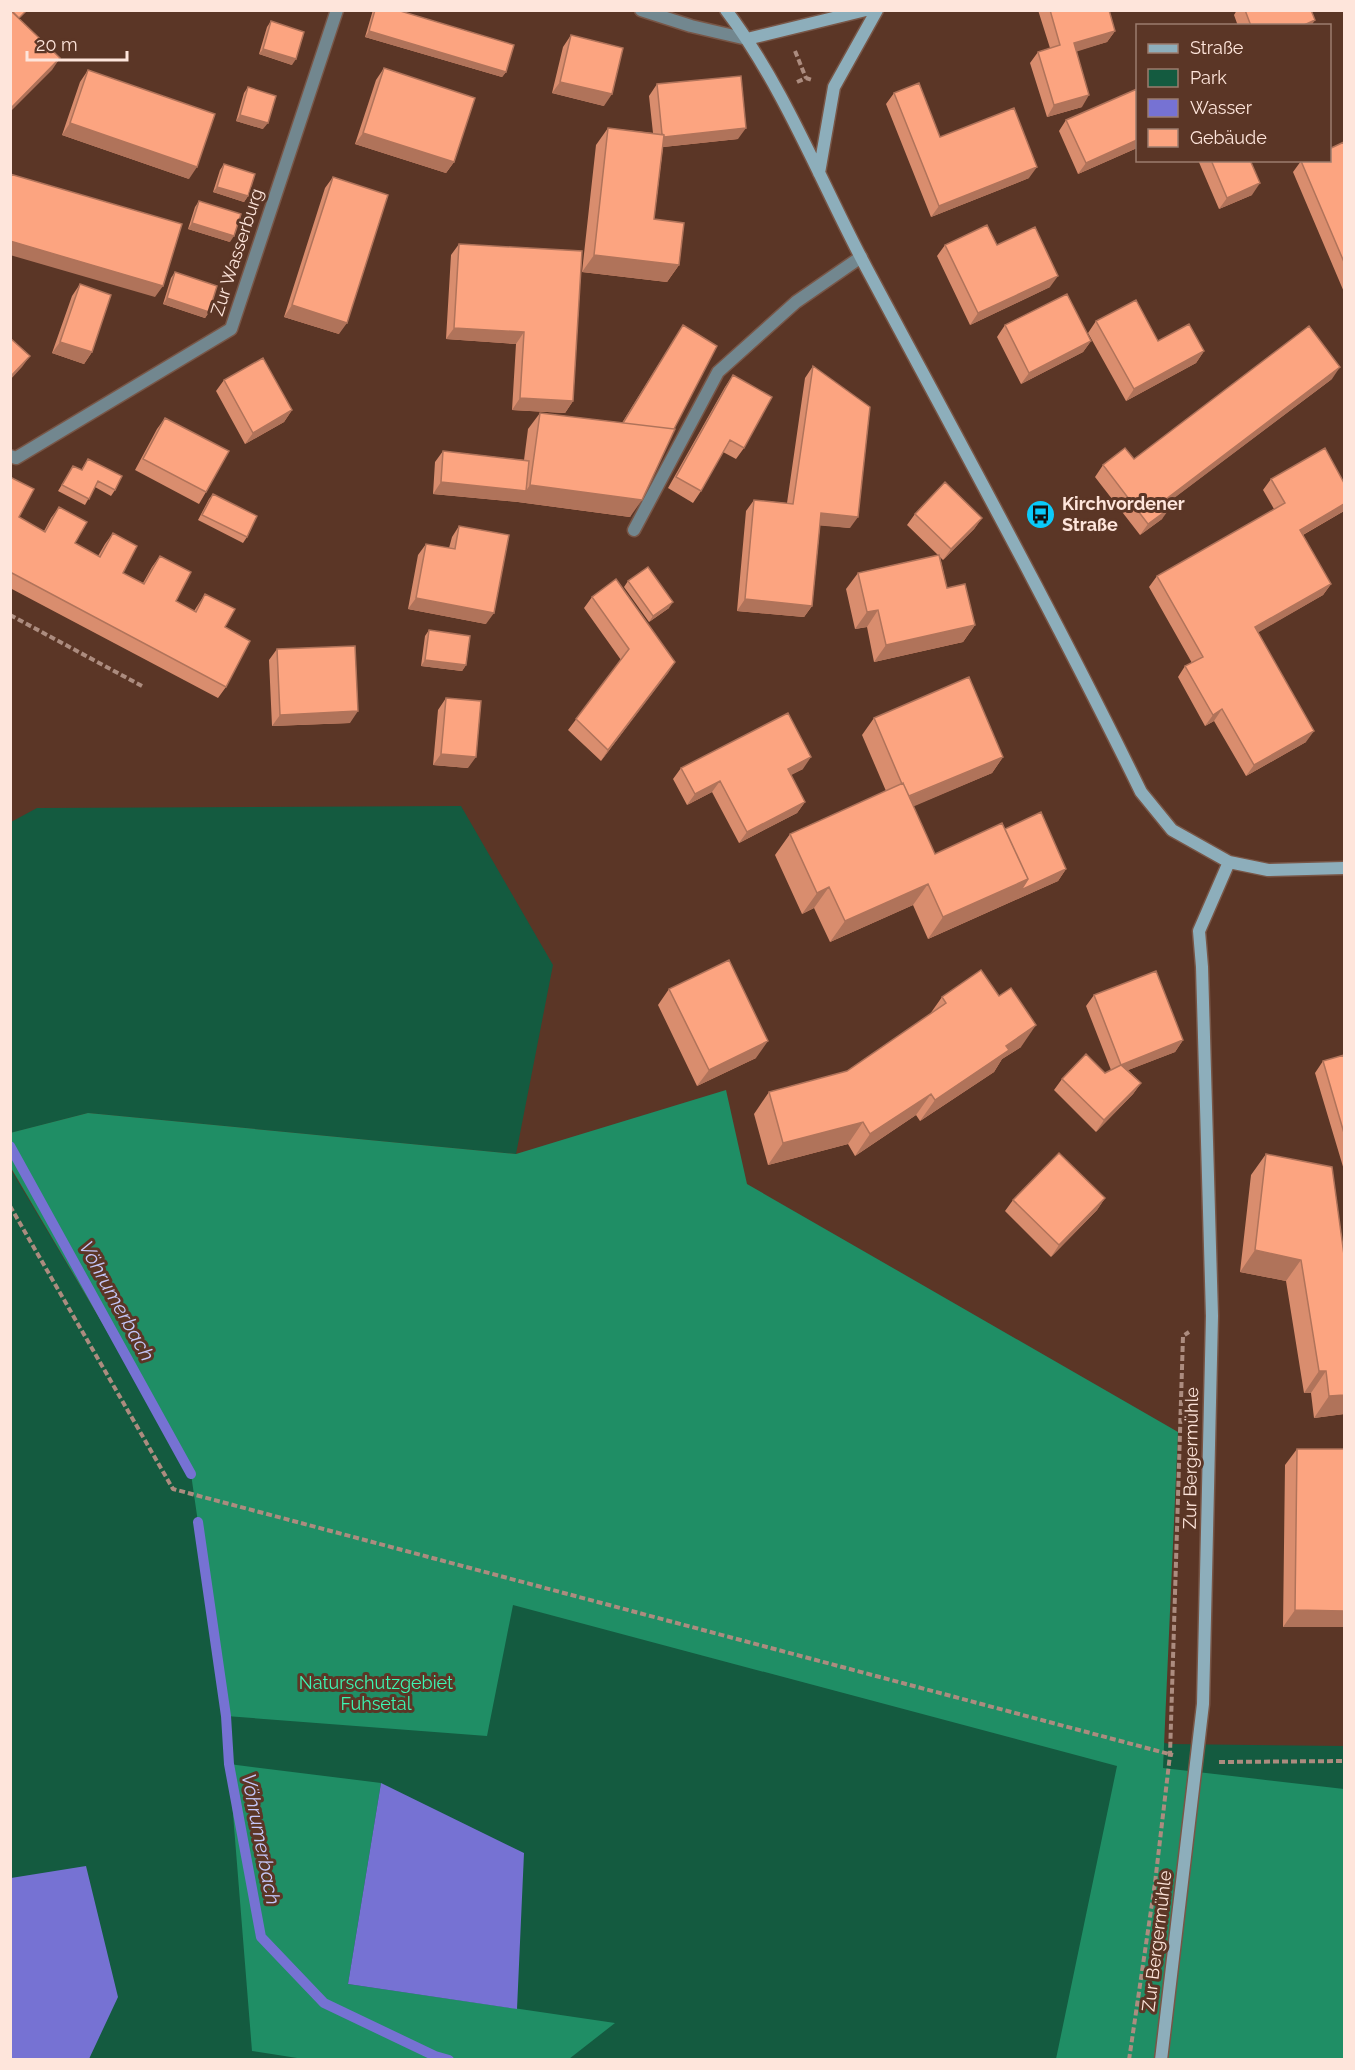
<svg xmlns="http://www.w3.org/2000/svg" width="1355" height="2070" font-family="Raleway,sans-serif">
  <style>
    .green { fill: #145b40 }
    .forest { fill: #1f8e65 }
    .water { fill: #7672d3 }
    .lines { fill: none; stroke-linecap: round; stroke-linejoin: round }
    .stream { stroke: #7672d3; stroke-width: 10 }
    .lane-casing { stroke: #785647; stroke-width: 15 }
    .street-casing { stroke: #785647; stroke-width: 15 }
    .secondary-casing { stroke: #785647; stroke-width: 15 }
    .path { stroke: #ac8c7f; stroke-width: 4; stroke-dasharray: 6 3; stroke-linecap: butt }
    .lane { stroke: #72878f; stroke-width: 12 }
    .street { stroke: #72878f; stroke-width: 12 }
    .secondary { stroke: #8daebb; stroke-width: 12 }
    .wall { fill: #d98d6e }
    .shaded-wall { fill: #b0735a }
    .building { fill: #fca480; stroke: #b0735a; stroke-width: 1.5 }
    .labels { text-anchor: middle; stroke-width: 6; stroke-linejoin: round; paint-order: stroke }
    .street-label { font-size: 18px; fill: #fee5db; stroke: #5b3626 }
    .poi-label { font-size: 18px; font-weight: bold; fill: #fee5db; stroke: #5b3626; text-anchor: start }
    .park-label { font-size: 18px; fill: #3cf6b2; stroke: #5b3626 }
    .water-label { font-size: 20px; font-style: italic; fill: #c5c7f9; stroke: #5b3626 }
  </style>
  <rect width="100%" height="100%" fill="#5b3626"/>
  <path class="green" d="M461,806l92,159 -37,189 -428,-41 -77,20v-311l26,-14z
    M10,1168l123,207 622,261 414,108 175,2v313h-1333z"/>
  <path class="forest" d="M726,1090l21,94 431,248 -15,336 181,21v270h-288l61,-293 -604,-161 -26,131 -261,-20 -35,-242 -180,-306 -1,-35 78,-20 428,41z
    M229,1764l152,19 -33,201 267,39 -46,36 -259,1 -58,-9z"/>
  <path class="water" d="M381,1783l143,70 -7,156 -169,-25z
    M86,1866l32,131 -29,62h-78v-181z"/>
  <g class="lines">
    <path class="stream" d="M10,1146l181,328
      M198,1522l28,194 3,48 32,173 63,66 111,53 14,4"/>
    <defs>
      <path id="lane" d="M634,530l84,-158 78,-70 65,-45"/>
      <path id="street" d="M641,10l50,16 56,13
        M10,456l6,2 215,-129 106,-319"/>
      <path id="secondary" d="M726,10c59,78 95,173 141,259 93,174 188,347 274,523l31,38 57,32 39,8 76,-2
        M747,39l119,-29
        M819,173l15,-86 43,-77
        M1161,2060l42,-356 9,-388 -10,-349 -3,-36 30,-69"/>
    </defs>
    <use href="#lane" class="lane-casing"/>
    <use href="#street" class="street-casing"/>
    <use href="#secondary" class="secondary-casing"/>
    <path class="path" d="M795,51l11,27
      M797,82l9,-4 6,2
      M10,615l132,71
      M10,1206l163,283 1000,266
      M1219,1762l125,-1
      M1129,2060l26,-177 15,-128 13,-419 6,-4"/>
    <use href="#lane" class="lane"/>
    <use href="#street" class="street"/>
    <use href="#secondary" class="secondary"/>
  </g>
  <path class="wall" d="M373,10h24l109,62 -4,5 -137,-40z
    M1038,10h71l6,21 -8,11 -31,9 6,56 -35,10 -17,-54 8,-11 12,-4z
    M1237,10h74v16h-73l-4,-11z
    M271,21l21,44 -33,-11 8,-27z
    M571,35l33,71 -52,-13 11,-46z
    M384,68l70,94 -8,11 -91,-29 21,-64z
    M88,70l101,109 -127,-44 18,-53z
    M657,84l81,55 -75,8 -9,72 25,46 -12,17 -85,-10 14,-127 12,-17 45,5 -4,-37z
    M248,87l15,42 -27,-8 8,-28z
    M894,93l46,44 89,41 -98,39 -45,-113z
    M1066,120l71,28 -59,26 -19,-43z
    M1344,142v150l-51,-120 8,-11z
    M1198,160h52l2,35 -33,14z
    M224,164l24,32 -4,6 -31,-10 7,-22z
    M333,177l6,157 -55,-17 41,-129z
    M199,201l31,41 -42,-13 7,-22z
    M459,244l123,7 -9,150 -8,12 -53,-3 4,-66 -70,-5 5,-84z
    M945,245h52l53,42 -80,38 -33,-69z
    M175,272l34,40 -4,6 -42,-14 8,-26z
    M80,284l12,68 -8,12 -32,-11 20,-57z
    M1096,321l62,20 46,10 -8,12 -70,38 -38,-68z
    M683,325l-9,104 -44,88 -112,-15 -85,-8 2,-32 8,-11 81,9 4,-31 12,-16 82,10z
    M1005,325l86,16 -8,11 -62,32 -24,-47z
    M813,366l37,162 -30,-3 -8,81 -8,11 -67,-6 9,-100 8,-11 33,3 18,-125z
    M733,375l11,73 -8,11 -13,-7 -22,39 -8,12 -25,-15 57,-101z
    M1332,379l-165,124 -5,16 -22,16 -45,-58 8,-12 31,-6z
    M224,380l68,30 -8,12 -39,22 -29,-53z
    M165,418l41,74 -7,12 -64,-34 22,-41z
    M88,459l27,31 -4,6 -16,-9 -10,18 -27,-14 15,-25 8,4z
    M10,477l9,40 25,14 7,-13 8,-11 16,36 23,13 7,-12 8,-11 10,40 20,10 9,-16 8,-11 16,45 18,10 11,-17 20,33 1,60 -8,11 -208,-110z
    M1271,479l73,4v28l-41,24 28,49 -8,11 -65,37 48,110 -60,34 -32,-55 -9,5 -27,-49 7,-11 7,-3 -43,-76 8,-11 117,-67 -11,-19z
    M213,494l34,43 -4,6 -45,-23 11,-21z
    M915,514l67,4 -8,11 -31,31 -3,-3 7,31 28,37 -12,17 -89,20 -7,-35 -12,2 -9,-40 12,-16 80,-18 -31,-30z
    M459,526l27,98 -78,-15 10,-54 8,-11 23,4 3,-11z
    M628,581l41,27 -20,14 -25,-35z
    M592,597l83,65 -74,99 -33,-31 53,-70 -37,-52z
    M429,630l37,35 -4,6 -41,-5 4,-30z
    M277,649l73,74 -78,3 -3,-66z
    M446,698l22,70 -35,-3 5,-55z
    M874,718l129,39 -11,16 -79,33 22,48 70,-25 61,40 -8,12 -130,58 -15,-34 -83,37 -16,-34 -12,6 -27,-59 15,-21 96,-43 -24,-56z
    M681,768l122,1 -13,6 15,27 -8,11 -58,30 -27,-51 -25,13 -14,-26z
    M669,989l87,69 -59,28 -39,-81z
    M1094,995l89,45 -8,12 -47,18 13,13 -8,11 -37,38 -42,-42 8,-11 43,-6 6,-3 -25,-64z
    M942,997l79,50 -19,12 -8,13 -74,49 -4,-6 -61,41 -7,-12 -80,21 -14,-51 15,-22 78,-21 83,-57z
    M1344,1055v115l-29,-97 8,-12z
    M1266,1154l78,101v159l-30,4 -3,-25h-7l-18,-112 -46,-9 11,-97z
    M1105,1198l-8,12 -46,47 -46,-46 8,-11z
    M1297,1449l46,178h-60l2,-162z"/>
  <path class="shaded-wall" d="M1315,20l-4,6h-9z
    M369,31l137,41 -4,5 -137,-40z
    M1115,31l-8,11 -41,13 8,-12z
    M263,49l33,10 -4,6 -33,-11z
    M60,58l-8,12 -42,42v-3z
    M560,82l52,12 -8,12 -52,-13z
    M1089,95l-7,12 -35,10 7,-12z
    M240,115l28,8 -5,6 -27,-8z
    M70,123l127,44 -8,12 -127,-44z
    M746,128l-8,11 -84,9 8,-11z
    M363,133l91,29 -8,11 -91,-29z
    M1137,140v8l-59,26 8,-11z
    M1037,167l-8,11 -98,39 8,-11z
    M1260,183l-8,12 -33,14 8,-11z
    M217,187l31,9 -4,6 -31,-10z
    M192,223l42,13 -4,6 -42,-13z
    M10,241l153,45 -8,11 -145,-42z
    M594,255l85,10 -12,17 -85,-10z
    M1058,276l-8,11 -80,38 8,-12z
    M167,298l42,14 -4,6 -42,-14z
    M292,305l55,18 -8,11 -55,-17z
    M454,328l70,4 -8,12 -70,-5z
    M1091,341l-8,11 -62,32 8,-11z
    M60,342l32,10 -8,12 -32,-11z
    M1204,351l-8,12 -70,38 8,-12z
    M30,356l-8,11 -12,13v-3z
    M1340,367l-8,12 -175,132 8,-11z
    M520,398l53,3 -8,12 -53,-3z
    M292,410l-8,12 -39,22 8,-11z
    M441,482l85,9 -8,11 -85,-8z
    M530,485l112,15 -12,17 -112,-15z
    M1344,504v7l-52,30 8,-11z
    M1170,508l-8,11 -22,16 8,-11z
    M821,513l37,4 -8,11 -37,-3z
    M982,518l-8,11 -31,31 8,-11z
    M1331,584l-8,11 -76,44 8,-12z
    M416,598l78,15 -8,11 -78,-15z
    M745,599l67,7 -8,11 -67,-6z
    M673,602l-4,6 -20,14 4,-6z
    M878,610l-11,17 -12,2 12,-17z
    M975,625l-12,17 -89,20 12,-17z
    M425,660l41,5 -4,6 -41,-5z
    M675,662l-7,11 -67,88 7,-11z
    M1222,709l-8,12 -9,5 8,-11z
    M358,711l-8,12 -78,3 8,-11z
    M1314,731l-8,11 -60,34 8,-11z
    M441,754l35,3 -8,11 -35,-3z
    M811,757l-8,12 -23,12 8,-12z
    M1003,757l-11,16 -96,41 12,-17z
    M720,781l-8,11 -25,13 8,-11z
    M805,802l-8,11 -58,30 8,-11z
    M1066,869l-8,12 -130,58 15,-22 85,-38z
    M928,884l-15,21 -83,37 15,-21z
    M829,887l-15,21 -12,6 15,-21z
    M1036,1025l-15,22 -19,12 -8,13 -74,49 15,-21 71,-54z
    M1183,1040l-8,12 -62,24 8,-11z
    M768,1041l-12,17 -59,28 12,-16z
    M1141,1083l-8,11 -37,38 8,-12z
    M931,1094l-15,21 -61,41 15,-22z
    M863,1122l-15,22 -80,21 15,-22z
    M1105,1198l-8,12 -46,47 8,-12z
    M1255,1250l46,10 -15,21 -46,-9z
    M1319,1371h7l-15,22h-7z
    M1344,1395v19l-30,4 15,-22z
    M1295,1610l49,1v15l-1,1h-60z"/>
  <path class="building" d="M10,10l50,48 -50,51z
    M11,10h16l-8,8z
    M375,10h22l117,35 -8,27 -137,-41z
    M1050,10h59l6,21 -41,12 15,52 -35,10 -16,-53 22,-7z
    M1245,10h66l4,10 -13,6h-51z
    M271,21l33,11 -8,27 -33,-10z
    M571,35l52,13 -11,46 -52,-12z
    M384,68l91,30 -21,64 -91,-29z
    M88,70l127,44 -18,53 -127,-44z
    M741,76l5,52 -82,9v-2l-2,-1 -5,-50z
    M919,83l21,54 74,-29 23,59 -98,39 -45,-113z
    M248,87l28,9 -8,27 -28,-8z
    M1137,89v51l-51,23 -20,-43z
    M608,128l56,7 -10,84 30,4 -5,42 -85,-10z
    M1344,142v120l-43,-101 28,-1v-11z
    M1211,160h39l10,23 -33,15z
    M224,164l31,10 -7,22 -31,-9z
    M10,174l172,50 -19,62 -153,-45z
    M333,177l55,18 -41,128 -55,-18z
    M199,201l42,13 -7,22 -42,-13z
    M987,225l10,20 38,-18 23,49 -80,37 -33,-68z
    M459,244l123,7 -9,150 -53,-3 4,-66 -70,-4z
    M175,272l42,14 -8,26 -42,-14z
    M80,284l31,11 -19,57 -32,-10z
    M1067,294l24,47 -62,32 -24,-48z
    M1136,300l22,41 31,-17 15,27 -70,38 -38,-68z
    M683,325l34,21 -43,83 -51,-6z
    M1309,326l31,41 -175,133 5,8 -22,16 -45,-59 22,-17 9,11z
    M10,338l20,18 -20,21z
    M263,358l29,52 -39,23 -29,-53z
    M813,366l57,41 -12,110 -37,-4 -9,93 -67,-7 9,-99 39,4z
    M733,375l39,22 -28,51 -14,-8 -29,51 -25,-14z
    M540,413l135,16 -33,71 -112,-15z
    M165,418l64,33 -23,41 -63,-33z
    M1325,448l19,35v21l-44,26 31,54 -76,43 59,104 -60,34 -32,-56 -9,6 -28,-49 18,-9 -46,-81 128,-73 -14,-24z
    M443,451l86,10 -3,30 -85,-9z
    M88,459l34,17 -7,14 -17,-9 -9,18 -27,-14 11,-19 9,4z
    M10,477l24,12 -15,28 26,15 14,-25 28,15 -12,21 25,14 13,-24 24,13 -14,27 21,11 16,-28 31,16 -15,29 20,11 9,-18 30,15 -10,18 25,14 -24,46 -216,-115z
    M945,482l37,36 -31,31 -36,-35z
    M213,494l44,22 -10,21 -45,-22z
    M459,526l50,9 -15,78 -78,-15 10,-54 29,5z
    M939,555l8,33 18,-4 10,41 -89,20 -8,-35 -11,2 -9,-39z
    M648,567l25,35 -20,14 -25,-35z
    M616,579l59,83 -67,88 -32,-31 53,-70 -37,-52z
    M429,630l41,6 -4,29 -41,-5z
    M355,646l3,65 -78,4 -3,-66z
    M969,677l34,80 -94,39 -6,-13 -1,1 -28,-66z
    M446,698l35,3 -5,56 -35,-3z
    M788,713l23,44 -23,12 17,33 -58,30 -27,-51 -25,13 -14,-26z
    M903,783l32,71 67,-31 26,56 -85,38 -15,-33 -83,37 -16,-34 -12,6 -27,-59z
    M1041,812l25,57 -45,21 7,-11 -23,-50z
    M729,960l39,81 -59,29 -40,-81z
    M981,970l18,26 12,-8 25,37 -30,21 3,4 -74,50 -4,-6 -61,40 -7,-12 -80,21 -14,-51 78,-21 99,-68 -4,-6z
    M1156,971l27,69 -62,25 -27,-70z
    M1086,1054l19,19 16,-8 20,18 -37,37 -42,-41z
    M1344,1055v78l-21,-72z
    M1059,1153l46,45 -46,47 -46,-45z
    M1266,1154l66,13 12,88v140l-15,1 -3,-25h-7l-18,-111 -46,-10z
    M1297,1449h47v162l-49,-1z"/>
  <defs>
    <symbol id="bus-disc" viewBox="-11 -11 22 22"><circle r="9.5" fill="#0acafa" stroke="#5b3626"/><path d="M-5-6H5V4H4V6H2V4H-2V6H-4V4H-5ZM-3.5-4V0h7V-4ZM-3.5 1.2v1.5H-2V1.2ZM2 1.2v1.5H3.5V1.2Z" fill="#111"/></symbol>
  </defs>
  <g fill-rule="evenodd">
    <use href="#bus-disc" x="1024" y="498" width="33" height="33"/>
  </g>
  <g class="labels">
    <g class="street-label">
      <text transform="translate(237 252) rotate(-72)" y="6">Zur Wasserburg</text>
      <text transform="translate(1191 1458) rotate(-89)" y="6">Zur Bergermühle</text>
      <text transform="translate(1157 1941) rotate(-83)" y="6">Zur Bergermühle</text>
    </g>
    <g class="poi-label">
      <text x="1062" y="510">Kirchvordener<tspan x="1062" dy="21">Straße</tspan></text>
    </g>
    <g class="park-label">
      <text x="376" y="1689">Naturschutzgebiet<tspan x="376" dy="21">Fuhsetal</tspan></text>
    </g>
    <g class="water-label">
      <text transform="translate(117 1301) rotate(61)" y="7">Vöhrumerbach</text>
      <text transform="translate(261 1839) rotate(79)" y="7">Vöhrumerbach</text>
    </g>
  </g>
  <rect width="1355" height="2070" fill="none" stroke="#fee5db" stroke-width="24"/>
  <rect x="1136" y="24" width="195" height="138" fill="#5b3626" stroke="#9c7c6e" stroke-width="1.5"/>
  <rect x="1148" y="44" width="30" height="9" fill="#8daebb" stroke="#9c7c6e" stroke-width="1.5"/>
  <text x="1190" y="54" font-size="18" fill="#fee5db">Straße</text>
  <rect x="1148" y="69" width="30" height="18" fill="#145b40" stroke="#9c7c6e" stroke-width="1.5"/>
  <text x="1190" y="84" font-size="18" fill="#fee5db">Park</text>
  <rect x="1148" y="99" width="30" height="18" fill="#7672d3" stroke="#9c7c6e" stroke-width="1.5"/>
  <text x="1190" y="114" font-size="18" fill="#fee5db">Wasser</text>
  <rect x="1148" y="129" width="30" height="18" fill="#fca480" stroke="#9c7c6e" stroke-width="1.5"/>
  <text x="1190" y="144" font-size="18" fill="#fee5db">Gebäude</text>
  <path d="M27 51v9h100v-9" fill="none" stroke="#fee5db" stroke-width="3"/>
  <text x="36" y="51" font-size="18" fill="#fee5db" stroke="#5b3626" stroke-width="4.5" paint-order="stroke">20 m</text>
</svg>
